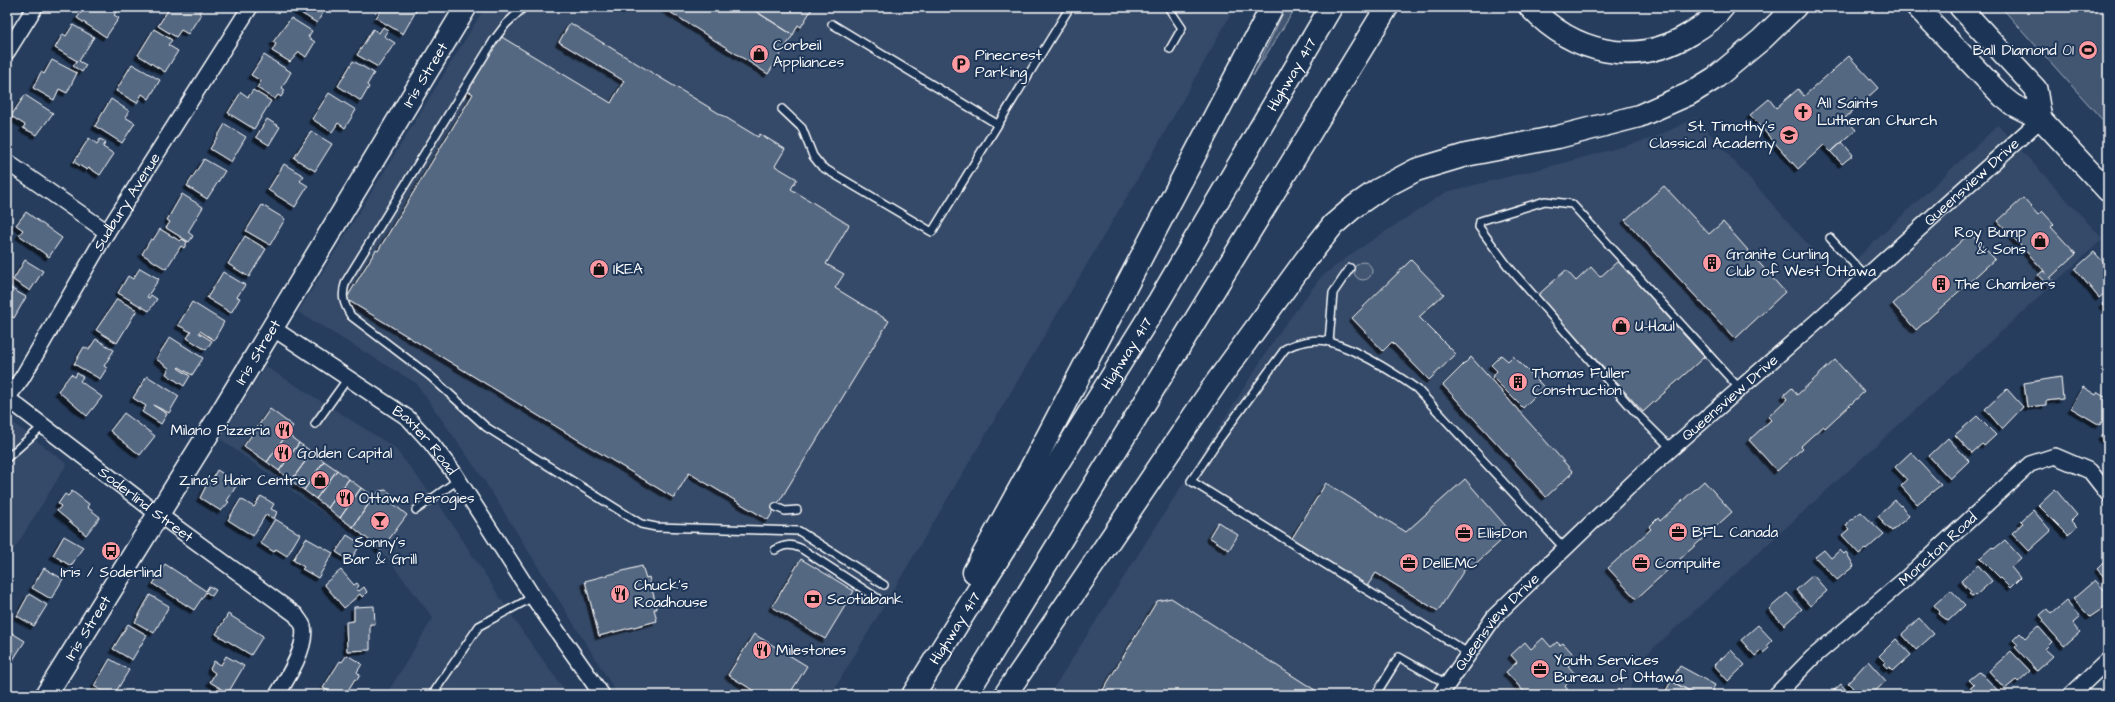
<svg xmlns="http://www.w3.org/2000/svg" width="2115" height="702" font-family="'Architects Daughter',sans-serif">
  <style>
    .built { fill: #344a68 }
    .green { fill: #425672; stroke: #a0aab8 }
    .building { fill: #556781; stroke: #fff; filter: url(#shadow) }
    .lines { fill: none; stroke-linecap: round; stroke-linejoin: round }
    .lane-casing { stroke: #fff; stroke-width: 10 }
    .street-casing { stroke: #fff; stroke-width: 18 }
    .secondary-casing { stroke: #fff; stroke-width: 24 }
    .highway-casing { stroke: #fff; stroke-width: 25 }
    .lane { stroke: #1d3557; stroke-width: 7 }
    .street { stroke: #1d3557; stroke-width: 15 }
    .secondary { stroke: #1d3557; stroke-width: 21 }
    .highway { stroke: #1d3557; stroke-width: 22 }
    .labels { text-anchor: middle; stroke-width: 4; stroke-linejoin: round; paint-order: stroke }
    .poi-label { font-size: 15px; fill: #fff; stroke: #1d3557; text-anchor: start }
    .street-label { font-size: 15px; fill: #fff; stroke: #1d3557 }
  </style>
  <defs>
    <filter id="shadow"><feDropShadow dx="-3.5" dy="3.5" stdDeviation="0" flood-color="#0009"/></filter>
  </defs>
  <rect width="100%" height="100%" fill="#263d5e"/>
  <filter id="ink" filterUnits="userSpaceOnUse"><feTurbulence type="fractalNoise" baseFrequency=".025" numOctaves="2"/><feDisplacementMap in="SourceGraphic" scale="8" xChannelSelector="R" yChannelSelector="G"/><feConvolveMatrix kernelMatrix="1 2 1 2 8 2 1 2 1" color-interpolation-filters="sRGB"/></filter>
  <g filter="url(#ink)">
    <path class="built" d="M485,7h750l-82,146 -322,542h-213l-134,-215 -68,-97 -118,-71z
      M1696,118l141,159 161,-152 105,114 -457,416 -19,40h-578l229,-361 43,-57 33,-25 92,-60 117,-29 90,-25z
      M265,366l129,81 45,57 81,124 48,67h-182l47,-77 -45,-59 -168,-120z
      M7,418l60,46 -60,97z"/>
    <path class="green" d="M1286,7h10l-43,69z
      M2001,7h107v119l-1,-1z
      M1354 271a9 9 0 1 1 18 0a9 9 0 1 1-18 0Z"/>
    <path class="building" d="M85,7h30l3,2 -4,6 5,3 -13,19 -29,-19z
      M170,7h33l-4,6 2,1 -13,20 -7,-4 -5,7 -18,-11z
      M297,7h29l-9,16 -21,-13z
      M383,7h26l7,4 -13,23 -27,-16z
      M662,7h87l44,28 -25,39z
      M749,7h64l-12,20 -3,-2 -5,10z
      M291,18l21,13 -4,6 7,5 -9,15 -7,-5 -9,10 -18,-11 4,-7 -3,-2z
      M570,23l188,114 2,-3 25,15 -10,17 22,13 -6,10 58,36 -23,39 18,10 -9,14 54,33 -121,199 -79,-47 -15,25 -328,-199 30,-49 2,1 95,-157 -5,-3 32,-55 111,67 13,-22 -65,-39z
      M73,25l21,12 -15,24 7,4 -4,7 -9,-6 4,-5 -22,-13 8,-14 3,2z
      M383,27l5,3 -4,6 11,7 -17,24 -21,-12 16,-26 6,4z
      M154,29l18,11 -4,5 10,6 -13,21 -27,-17z
      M264,55l27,17 -9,16 3,2 -4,7 -3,-2 -3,4 -18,-11 4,-7 -10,-6z
      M1849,56l29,32 -33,30 11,12 -25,22 -7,-7 -26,24 -48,-54 19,-16 7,9 22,-19 6,7z
      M52,60l25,13 -10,20 -8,-4 -5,11 -21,-12 8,-16 3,2z
      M353,61l21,12 -7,12 2,2 -8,14 -23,-15z
      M132,64l28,16 -11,19 -7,-5 -5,9 -21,-12z
      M253,90l18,11 -17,28 -26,-16 13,-21 7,5z
      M329,93l27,17 -11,18 -7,-5 -6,9 -20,-13z
      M25,95l28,18 -16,22 -14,-7 2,-3 -14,-9z
      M111,99l18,12 -4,6 10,6 -13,20 -27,-17z
      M267,119l13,8 -11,18 -13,-8z
      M225,124l21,13 -15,25 -21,-13z
      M311,131l21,13 -17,27 -21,-13z
      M89,138l8,6 3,-5 6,3 -3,5 11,7 -14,21 -11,-7 -2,2 -13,-8z
      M1842,142l11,13 -11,9 -11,-12z
      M204,159l21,12 -18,28 -20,-13z
      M284,164l20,12 -4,5 8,5 -13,21 -27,-17z
      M1664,186l45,48 14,-12 62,70 -50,47 -110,-119z
      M182,194l21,13 -15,25 5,4 -4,6 -23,-14 4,-6 -3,-2z
      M2023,198l15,17 4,-4 12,13 -3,3 25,27 -26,24 3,3 -5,5 -10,-11 5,-4 4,3 -49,-53z
      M262,205l23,14 -15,26 -24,-14z
      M26,212l36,26 -13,19 -30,-22 4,-5 -7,-5z
      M160,229l20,12 2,-2 5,3 -3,6 -3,-2 -15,23 -24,-15 9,-15 2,1z
      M1970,233l25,26 -79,71 -23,-26z
      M245,236l21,13 -17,28 -21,-13z
      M2094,252l14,15 -3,3 3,3v17l-9,8 -24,-29z
      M25,260l18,11 -13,20 -17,-11z
      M1411,260l33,34 -25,23 37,37 -27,26 -37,-38 -9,9 -31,-33z
      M1618,261l86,96 -61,55 -105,-117 28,-25 10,11 15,-14 9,10z
      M140,268l19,11 -12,18 2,1 2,-3 6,4 -8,12 -31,-18 10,-17 5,3z
      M223,272l22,13 -8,12 3,1 -9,15 -24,-15z
      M7,286l19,11 -12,21 -7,-4z
      M117,299l20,11 -20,33 -21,-13z
      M2108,299v11l-6,-6z
      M192,302l32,20 -10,18 -14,-9 -1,2 13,8 -6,9 -19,-12 4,-6 -13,-7z
      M170,337l33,21 -11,17 -13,-8 -1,1 12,8 -6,10 -18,-12 3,-6 -13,-9z
      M96,339l18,11 -10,16 3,2 -7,11 -26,-15 10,-17 5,2z
      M1501,355l7,6 5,-5 31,31 -21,21 -31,-31 5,-6 -6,-6z
      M1471,357l102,115 -27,25 -103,-112z
      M1835,360l29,32 -39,36 -2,-2 -22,20 2,2 -26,23 -28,-31 22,-20 -3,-3 19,-18 -3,-4 8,-7 5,7z
      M77,373l6,4 -3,4 22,16 -15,19 -29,-25 13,-17 4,3z
      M147,376l32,20 -10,17 -16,-8 14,9 -6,10 -19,-12 4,-6 -13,-8z
      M2061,377l2,22 -17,2v4l-19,2 -3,-24z
      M2083,387l13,8 2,-3 10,6v13l-8,14 -29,-17z
      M2007,389l16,18 -21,22 -17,-20z
      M270,409l23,17 -26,36 -23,-16z
      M124,413l31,23 -15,19 -30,-24z
      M1977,416l19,19 -12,11 -2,-2 -10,9 -17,-18z
      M2108,429v15l-7,-8z
      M287,434l12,9 -20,28 -12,-9z
      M1948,438l21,23 -19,18 -21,-23z
      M299,443l13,9 -21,29 -12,-10z
      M312,452l12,9 -20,29 -13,-9z
      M1911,452l30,33 -24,19 -16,-18 6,-6 -12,-13z
      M324,461l13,9 -21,29 -12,-9z
      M217,470l21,13 -11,18 2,1 -8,9 -21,-13 8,-16 2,1z
      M337,470l12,9 -21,29 -12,-9z
      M349,479l12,9 -21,30 -12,-10z
      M1465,479l46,53 -38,34 -5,-2 -30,47 -62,-38 -9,13 -76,-46 35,-57 80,49z
      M1704,481l28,31 -96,87 -28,-31 43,-39 -2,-2 9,-9 2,3z
      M361,488l13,8 -21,31 -13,-9z
      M2055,489l22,26 -6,6 6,6 -9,8 -30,-30z
      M386,490l9,7 -4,5 16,13 -26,35 -28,-23 21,-31 5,-5z
      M72,491l17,13 -2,3 13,10 -14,18 -29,-24 4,-5 -3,-2 7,-10 3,2z
      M261,496l13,8 -3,5 6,3 -3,7 -7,-4 -2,1 -12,20 -25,-16 13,-21 13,8z
      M1895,500l5,6 1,-1 8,11 -17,15 -10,-8 1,-1 -5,-6z
      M2033,510l18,21 -22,20 -17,-18 11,-10 -2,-2z
      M1861,512l23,22 -18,16 -1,-1 -6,5 -17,-19 7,-6 -3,-3 3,-5z
      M275,519l25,15 -13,22 -11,-7 -2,3 -14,-9z
      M1218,522l20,13 -9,15 -20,-13z
      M347,535l14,9 -11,17 -14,-9z
      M64,536l19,11 -12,19 -18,-11z
      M306,538l27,15 -15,25 -16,-9 2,-2 -11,-7z
      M2005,540l16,18 -10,9 9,11 -10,10 -30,-30 12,-11 2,2z
      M1824,550l7,8 9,-8 4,4 2,-2 8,14 -17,14 -22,-23z
      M2108,558v23l-11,-12z
      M801,559l53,32 -29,48 -53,-32z
      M165,564l41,27 3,-5 7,4 -4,6 -6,-4 -12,18 -41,-26z
      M1978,565l14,16 -17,15 -1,-1 -2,1 -3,-2 2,-2 -10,-11z
      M642,566l4,12 3,-1 8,32h-3l3,12 -58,15 -14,-55z
      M44,568l19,11 -12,20 -19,-11z
      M341,570l13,15 3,-2 2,3 -3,3 3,2 5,-4 3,5 -5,5 -2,-3 -16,14 -20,-24z
      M1813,575l14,16 -17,15 -14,-16z
      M2095,580l13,14v11l-18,12 -17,-18z
      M1951,590l14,15 -17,16 -9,-7 1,-2 -6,-7z
      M1787,593l15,16 -18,16 -15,-16z
      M29,594l18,11 -13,21 -17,-10z
      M150,595l19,11 -15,27 -19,-11z
      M1171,598l147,94 1,3h-219l57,-94z
      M2066,601l14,16 -7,6 7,9 -16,14 -21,-24 1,-2 -4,-5 7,-6 4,5z
      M374,606l1,18h-5v26l-23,1 -1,-29 8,-1v-14z
      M228,614l35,22 -12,19 -35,-21z
      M1919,618l15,16 -18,16 -14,-16z
      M128,624l19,11 -15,25 -19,-11z
      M1758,625l14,15 -5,5 2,3 -6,5 -2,-2 -6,5 -14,-16z
      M2038,626l14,16 -7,7 8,7 -16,15 -22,-24 3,-2 -5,-5 7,-7 5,5z
      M7,630l18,11 -12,19 -6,-3z
      M754,634l53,32 -18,29h-28l-33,-20z
      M1543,638l8,9 6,-5 3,3 3,-2 10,11 -2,3 3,4 -6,5 8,9 -11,11 4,6 -4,3h-38l-21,-23 11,-10 -6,-7 14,-13 6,7z
      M1896,639l15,16 -18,16 -4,-4 -2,1 -4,-4 2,-2 -6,-6z
      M1731,650l14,15 -17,16 -14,-16z
      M2011,651l19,20 -12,11 -2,-2 -11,9 -16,-18z
      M347,655l15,9 -5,8 3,3 -3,5 -2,-1 -10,16h-10l-12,-7 17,-27 2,1z
      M226,656l18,10 -16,27 -18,-11 5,-9 -5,-4 4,-8 7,4z
      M110,659l19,11 -15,25h-5l-15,-9z
      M1868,661l18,20 -15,14h-18l-4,-4 4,-3 -5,-5z
      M1680,666l35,19 -5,10h-13l-26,-14z
      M1979,672l5,4 18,19h-39l11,-10 -5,-5z
      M1671,681l26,14h-33z
      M1841,684l9,11h-21z
      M204,690l8,5h-11z"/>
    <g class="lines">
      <defs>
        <path id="lane" d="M524,7l-18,17 -12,16 -148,241c-5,14 -3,22 5,35l79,60 56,51 155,97 15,3 143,4 85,54
          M1168,7l14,21 -12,21
          M832,24l165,100
          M782,109l20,19 11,28 9,11 110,65 138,-225
          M1830,238l36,39
          M1329,342l4,-49 17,-25
          M315,424l33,-46
          M1672,449l-35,-35 -130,-149 -28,-38 1,-6 65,-20 27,3 168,185
          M7,458l36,-32
          M776,507l9,4 12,-1
          M416,510l42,-30
          M775,550c10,-6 16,-6 27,-1l75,49
          M1468,653l-277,-172 24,-36 70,-96c11,-7 33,-11 45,-7 29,9 63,30 87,47l148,160
          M1376,694l23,-37 48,27
          M432,695l47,-69 54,-29"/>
        <g id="street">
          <path d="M7,52l28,-45"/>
          <path d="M7,162l100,70"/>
          <path id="s1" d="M271,327l137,91 23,25 23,30 79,124 69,98"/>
          <path id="s2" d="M7,398l15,-20 85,-146 143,-225"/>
          <path id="s3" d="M7,398l151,116 138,101c2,4 6,8 7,11 5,20 -16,53 -26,69"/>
          <path id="s4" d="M1440,695l55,-79 145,-140 176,-154 225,-203"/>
          <path id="s5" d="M1776,695l36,-37 92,-78 126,-116 25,-8 35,15 18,23"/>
          <path d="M2071,695l37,-35"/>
        </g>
        <g id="secondary">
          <path d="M1917,7l86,90 10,8 28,14 67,72"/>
          <path d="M1960,7l76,82 5,30"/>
          <path id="s6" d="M46,695l166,-267 254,-421"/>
        </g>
        <g id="highway">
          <path d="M1530,7c43,46 105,61 160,27 12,-7 25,-16 33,-27"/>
          <path d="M974,572l57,-104 241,-461"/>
          <path id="s7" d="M913,695l246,-394 172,-294"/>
          <path d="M966,695l421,-688"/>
          <path d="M1005,695l211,-312 91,-125 26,-33 22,-19 23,-16 38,-20 50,-15 92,-18 81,-21 50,-22 26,-16 47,-39 33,-32"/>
        </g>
      </defs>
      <use href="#lane" class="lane-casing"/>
      <use href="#street" class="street-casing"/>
      <use href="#secondary" class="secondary-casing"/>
      <use href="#highway" class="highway-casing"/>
      <use href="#lane" class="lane"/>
      <use href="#street" class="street"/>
      <use href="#secondary" class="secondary"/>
      <use href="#highway" class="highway"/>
    </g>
  </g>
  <defs>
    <symbol id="stadium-disc" viewBox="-11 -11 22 22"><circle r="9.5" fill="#ff9aa2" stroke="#1d3557"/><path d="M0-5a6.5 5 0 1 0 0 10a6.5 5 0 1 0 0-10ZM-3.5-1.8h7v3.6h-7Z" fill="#111"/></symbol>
    <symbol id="shop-disc" viewBox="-11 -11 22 22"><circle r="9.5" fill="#ff9aa2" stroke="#1d3557"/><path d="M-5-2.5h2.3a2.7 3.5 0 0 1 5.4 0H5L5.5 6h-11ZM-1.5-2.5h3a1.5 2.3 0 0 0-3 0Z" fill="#111"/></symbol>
    <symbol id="parking-disc" viewBox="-11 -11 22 22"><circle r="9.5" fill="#ff9aa2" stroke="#1d3557"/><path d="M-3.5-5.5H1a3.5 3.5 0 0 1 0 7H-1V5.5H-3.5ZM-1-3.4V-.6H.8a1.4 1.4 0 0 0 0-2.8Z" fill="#111"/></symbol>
    <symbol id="church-disc" viewBox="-11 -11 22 22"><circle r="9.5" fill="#ff9aa2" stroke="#1d3557"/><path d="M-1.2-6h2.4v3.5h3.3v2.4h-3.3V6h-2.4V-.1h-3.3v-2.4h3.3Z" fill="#111"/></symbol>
    <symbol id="school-disc" viewBox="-11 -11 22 22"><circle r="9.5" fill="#ff9aa2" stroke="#1d3557"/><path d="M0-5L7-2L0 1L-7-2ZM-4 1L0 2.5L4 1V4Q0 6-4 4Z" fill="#111"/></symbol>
    <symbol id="building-disc" viewBox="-11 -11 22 22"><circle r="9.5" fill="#ff9aa2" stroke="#1d3557"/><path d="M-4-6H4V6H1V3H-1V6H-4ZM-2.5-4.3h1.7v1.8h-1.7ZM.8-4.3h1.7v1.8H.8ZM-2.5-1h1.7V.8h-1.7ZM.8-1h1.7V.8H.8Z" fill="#111"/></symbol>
    <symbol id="restaurant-disc" viewBox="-11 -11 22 22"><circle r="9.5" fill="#ff9aa2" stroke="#1d3557"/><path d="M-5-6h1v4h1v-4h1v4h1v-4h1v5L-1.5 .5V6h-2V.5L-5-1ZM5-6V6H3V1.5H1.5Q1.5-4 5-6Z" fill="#111"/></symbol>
    <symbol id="bar-disc" viewBox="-11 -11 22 22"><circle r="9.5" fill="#ff9aa2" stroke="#1d3557"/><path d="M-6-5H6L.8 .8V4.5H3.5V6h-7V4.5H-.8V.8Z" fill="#111"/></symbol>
    <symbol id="office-disc" viewBox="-11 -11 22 22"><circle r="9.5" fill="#ff9aa2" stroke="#1d3557"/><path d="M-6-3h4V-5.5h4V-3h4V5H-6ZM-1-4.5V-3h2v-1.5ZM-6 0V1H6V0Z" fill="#111"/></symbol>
    <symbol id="bus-disc" viewBox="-11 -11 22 22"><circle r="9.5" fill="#ff9aa2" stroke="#1d3557"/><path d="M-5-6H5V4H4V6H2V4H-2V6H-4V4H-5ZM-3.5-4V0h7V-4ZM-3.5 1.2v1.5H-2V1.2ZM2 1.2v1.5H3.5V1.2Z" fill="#111"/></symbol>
    <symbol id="bank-disc" viewBox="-11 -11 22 22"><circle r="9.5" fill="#ff9aa2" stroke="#1d3557"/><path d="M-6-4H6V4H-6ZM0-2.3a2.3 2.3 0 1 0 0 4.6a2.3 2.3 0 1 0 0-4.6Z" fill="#111"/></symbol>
  </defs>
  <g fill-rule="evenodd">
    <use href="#stadium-disc" x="2077" y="39" width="22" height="22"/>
    <use href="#shop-disc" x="748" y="43" width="22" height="22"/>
    <use href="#parking-disc" x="950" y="53" width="22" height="22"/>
    <use href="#church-disc" x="1792" y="101" width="22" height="22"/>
    <use href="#school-disc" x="1778" y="124" width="22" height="22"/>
    <use href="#shop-disc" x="2029" y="230" width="22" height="22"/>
    <use href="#building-disc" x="1701" y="252" width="22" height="22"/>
    <use href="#shop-disc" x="588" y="258" width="22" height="22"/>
    <use href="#building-disc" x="1930" y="273" width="22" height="22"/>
    <use href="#shop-disc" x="1610" y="315" width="22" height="22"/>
    <use href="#building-disc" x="1507" y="371" width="22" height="22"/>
    <use href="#restaurant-disc" x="273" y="419" width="22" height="22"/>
    <use href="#restaurant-disc" x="272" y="442" width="22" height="22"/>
    <use href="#shop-disc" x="309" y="469" width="22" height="22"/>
    <use href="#restaurant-disc" x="334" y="487" width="22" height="22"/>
    <use href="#bar-disc" x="369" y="510" width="22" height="22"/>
    <use href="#office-disc" x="1667" y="521" width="22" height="22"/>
    <use href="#office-disc" x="1453" y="522" width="22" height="22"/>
    <use href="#bus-disc" x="100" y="540" width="22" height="22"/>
    <use href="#office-disc" x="1398" y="552" width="22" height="22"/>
    <use href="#office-disc" x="1630" y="552" width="22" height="22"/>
    <use href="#restaurant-disc" x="609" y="583" width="22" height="22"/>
    <use href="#bank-disc" x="802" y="588" width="22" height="22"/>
    <use href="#restaurant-disc" x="751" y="639" width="22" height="22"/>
    <use href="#office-disc" x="1529" y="658" width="22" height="22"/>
  </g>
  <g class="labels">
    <g class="poi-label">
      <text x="773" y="50">Corbeil<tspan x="773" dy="17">Appliances</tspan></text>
      <text x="2074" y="55" text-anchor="end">Ball Diamond 01</text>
      <text x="975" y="60">Pinecrest<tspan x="975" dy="17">Parking</tspan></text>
      <text x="1817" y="108">All Saints<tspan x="1817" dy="17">Lutheran Church</tspan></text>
      <text x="1775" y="131" text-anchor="end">St. Timothy's<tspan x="1775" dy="17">Classical Academy</tspan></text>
      <text x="2026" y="237" text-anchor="end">Roy Bump<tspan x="2026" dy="17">&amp; Sons</tspan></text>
      <text x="1726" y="259">Granite Curling<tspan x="1726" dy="17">Club of West Ottawa</tspan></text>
      <text x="613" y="274">IKEA</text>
      <text x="1955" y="289">The Chambers</text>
      <text x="1635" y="331">U-Haul</text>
      <text x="1532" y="378">Thomas Fuller<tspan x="1532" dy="17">Construction</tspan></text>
      <text x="270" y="435" text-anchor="end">Milano Pizzeria</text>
      <text x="297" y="458">Golden Capital</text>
      <text x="306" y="485" text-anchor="end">Zina's Hair Centre</text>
      <text x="359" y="503">Ottawa Perogies</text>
      <text x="1692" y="537">BFL Canada</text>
      <text x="1478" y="538">EllisDon</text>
      <text x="380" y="547" text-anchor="middle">Sonny's<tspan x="380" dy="17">Bar &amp; Grill</tspan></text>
      <text x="1423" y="568">DellEMC</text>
      <text x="1655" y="568">Compulite</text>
      <text x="111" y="577" text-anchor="middle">Iris / Soderlind</text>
      <text x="634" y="590">Chuck's<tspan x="634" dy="17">Roadhouse</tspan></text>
      <text x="827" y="604">Scotiabank</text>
      <text x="776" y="655">Milestones</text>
      <text x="1554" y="665">Youth Services<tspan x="1554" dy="17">Bureau of Ottawa</tspan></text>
    </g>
    <g class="street-label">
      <text dy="5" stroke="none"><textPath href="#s6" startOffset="727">Iris Street</textPath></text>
      <text dy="5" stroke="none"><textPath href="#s7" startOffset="727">Highway 417</textPath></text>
      <text dy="5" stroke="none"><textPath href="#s4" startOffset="741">Queensview Drive</textPath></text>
      <text dy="5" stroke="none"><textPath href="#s2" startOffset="230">Sudbury Avenue</textPath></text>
      <text dy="5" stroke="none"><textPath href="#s6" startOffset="403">Iris Street</textPath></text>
      <text dy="5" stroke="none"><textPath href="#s7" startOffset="403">Highway 417</textPath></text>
      <text dy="5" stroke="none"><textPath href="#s4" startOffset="417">Queensview Drive</textPath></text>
      <text dy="5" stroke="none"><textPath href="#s1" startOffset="192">Baxter Road</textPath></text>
      <text dy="5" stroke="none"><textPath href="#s3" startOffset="175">Soderlind Street</textPath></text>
      <text dy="5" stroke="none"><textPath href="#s5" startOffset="218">Moncton Road</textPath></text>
      <text dy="5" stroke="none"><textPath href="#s4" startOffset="93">Queensview Drive</textPath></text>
      <text dy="5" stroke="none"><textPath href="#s6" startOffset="79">Iris Street</textPath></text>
      <text dy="5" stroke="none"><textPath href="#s7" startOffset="79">Highway 417</textPath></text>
    </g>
  </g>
  <rect width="2115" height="702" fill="none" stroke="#1d3557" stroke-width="24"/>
  <rect x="12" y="12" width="2091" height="678" fill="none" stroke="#fff" stroke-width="1.5" filter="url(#ink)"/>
</svg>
